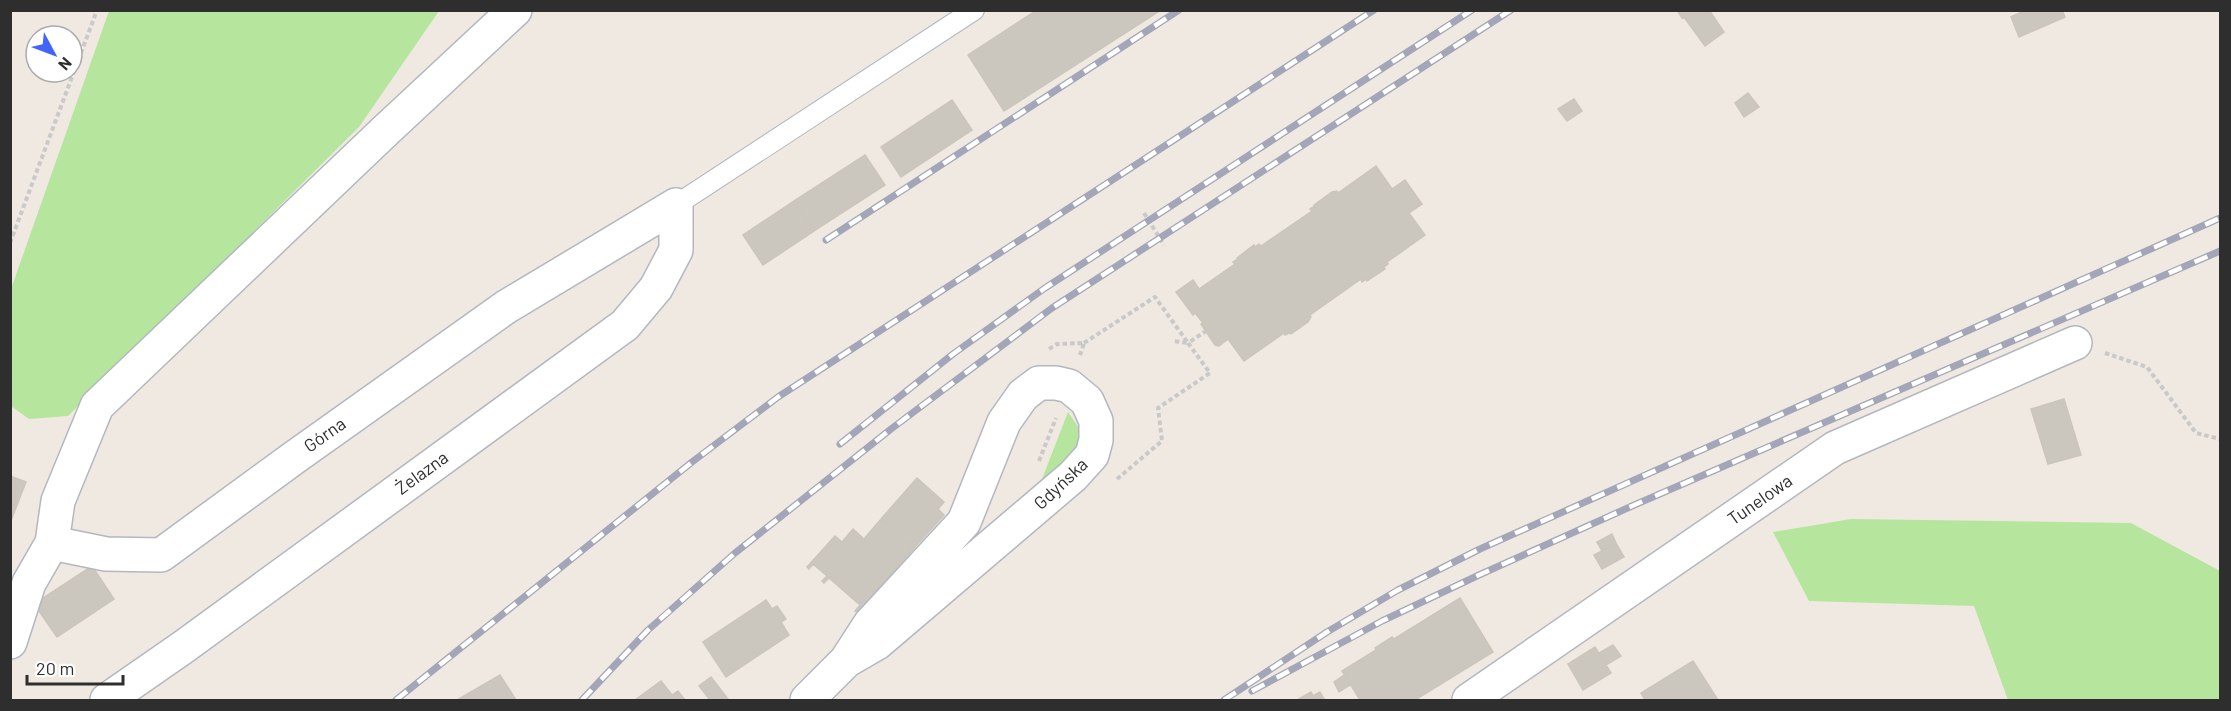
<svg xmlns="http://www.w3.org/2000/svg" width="2231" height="711" font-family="Barlow,sans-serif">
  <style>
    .green { fill: #b6e59e }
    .building { fill: #cbc7bf; stroke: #cbc5ba; stroke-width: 1.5 }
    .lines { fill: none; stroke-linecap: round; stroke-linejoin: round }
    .lane-casing { stroke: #b4b7c1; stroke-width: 22 }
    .street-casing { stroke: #b4b7c1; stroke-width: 36 }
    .path { stroke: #c9c9c9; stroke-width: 4; stroke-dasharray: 4.5 3; stroke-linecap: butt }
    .lane { stroke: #fff; stroke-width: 20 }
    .street { stroke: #fff; stroke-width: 33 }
    .rail-casing { stroke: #a3a6b8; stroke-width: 7 }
    .rail { stroke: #fff; stroke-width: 4.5; stroke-dasharray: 14; stroke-linecap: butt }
    .labels { text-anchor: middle; stroke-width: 6; stroke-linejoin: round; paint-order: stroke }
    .street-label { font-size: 18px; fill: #2e2e2e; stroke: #fff }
  </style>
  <rect width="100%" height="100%" fill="#efe9e1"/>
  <path class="green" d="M109,11h330l-80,116 -291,289 -39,3 -18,-13v-117z
    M1068,412l11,16 1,18 -45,51z
    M1851,519l280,4 89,48v129h-212l-34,-94 -165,-5 -36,-69z"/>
  <path class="building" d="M1037,10h124l-157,101 -36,-56z
    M1677,10h32l15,22 -19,14 -21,-29 -2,1z
    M2026,10h36l3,7 -46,20 -8,-20z
    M1748,93l11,14 -15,10 -9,-14z
    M1574,99l8,12 -15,10 -9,-12z
    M952,100l20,30 -71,47 -20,-30z
    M865,155l20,30 -71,46 -20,-30z
    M1376,166l16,23 13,-9 17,24 -13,9 16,22 -38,27 1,2 -4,3 1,2 -18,12 -1,-2 -4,3 -1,-3 -51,36 1,2 -3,5 -17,12 -2,-1 -4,2 -1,-2 -40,28 -16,-22 -9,7 -4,-1 -14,-21 2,-1 -8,-10 -2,2 -17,-23 17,-12 6,9 36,-25 -2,-2 5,-3 -1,-1 17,-13 1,2 4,-3 2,2 51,-35 -2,-2 5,-3 -1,-1 18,-13 5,-1 1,2z
    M794,201l20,30 -51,34 -20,-30z
    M2064,399l17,56 -33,9 -17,-55z
    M10,476l16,6 -16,41z
    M917,478l27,24 -6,7 6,6 -30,33 -33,-29z
    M881,519l33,29 -56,65 -3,-2 5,-6 -31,-27 -5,5 -2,-2 5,-5 -14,-12 -4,5 -2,-2 28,-31 7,6 11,-13 11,10z
    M1612,534l4,9 -14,8 -5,-9z
    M1616,543l8,14 -22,12 -8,-14z
    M92,566l22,33 -57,38 -23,-33z
    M1460,598l33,54 -78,48h-55l-18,-29 34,-21 -1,-2 17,-11 2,2z
    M766,600l6,9 5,-3 9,13 -5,3 8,13 -63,42 -23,-35z
    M1613,645l8,11 -15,9 -7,-12z
    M1595,647l16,26 -28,17 -15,-26z
    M1693,661l25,39h-73l-4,-7z
    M500,675l16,25h-59z
    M1344,675l6,10 -11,7 -5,-10z
    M711,677l17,22 -2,1h-16l-11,-14z
    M661,681l11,14 6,-4 7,9h-50z
    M1311,692l2,4 7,-4 4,7 -27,1z"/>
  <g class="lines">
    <defs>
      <path id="lane" d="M676,205l298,-195"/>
      <path id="street" d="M52,543l54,11 55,1 134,-98 211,-150 170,-102
        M10,642l19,-59 23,-40 6,-42 39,-95 287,-274 131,-122
        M107,700l75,-52 443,-323 31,-37 20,-38v-45
        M807,700l39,-39 24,-37 94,-102 40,-100 19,-27 16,-12h17l13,3 18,15 9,20v19l-4,15 -19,21 -196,167 -31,18
        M1469,700l366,-252 240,-105"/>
    </defs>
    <use href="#lane" class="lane-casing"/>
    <use href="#street" class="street-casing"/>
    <path class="path" d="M1144,213l20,32
      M10,243l87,-233
      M1084,343l71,-46 33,46 -15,-2
      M1049,349l8,-5 27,-1 -4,12
      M2105,353l42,14 49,66 24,6
      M1039,461l17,-43
      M1117,479l45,-38 -4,-33 52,-35 -22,-30 18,-12"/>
    <use href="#lane" class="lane"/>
    <use href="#street" class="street"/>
    <defs>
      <path id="rail" d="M826,240l353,-230
        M840,444l113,-90 92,-66 427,-278
        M1252,691l130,-70 97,-46 153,-69 588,-255
        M396,700l296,-238 86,-65 596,-387
        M582,700l66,-70 87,-77 156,-124 161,-121 459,-298
        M1224,700l103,-68 71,-42 82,-41 740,-331"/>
    </defs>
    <use href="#rail" class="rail-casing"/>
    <use href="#rail" class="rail"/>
  </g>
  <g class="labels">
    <g class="street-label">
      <text transform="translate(325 435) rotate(-35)" y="6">Górna</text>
      <text transform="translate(422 473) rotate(-36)" y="6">Żelazna</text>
      <text transform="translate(1061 484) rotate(-43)" y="6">Gdyńska</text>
      <text transform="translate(1760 500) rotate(-35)" y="6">Tunelowa</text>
    </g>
  </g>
  <rect width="2231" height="711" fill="none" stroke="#2e2e2e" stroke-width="24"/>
  <g transform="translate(54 54) rotate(131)"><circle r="28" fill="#ffffff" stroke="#ababab" stroke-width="1.5"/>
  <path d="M0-4.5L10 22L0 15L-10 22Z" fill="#4264fb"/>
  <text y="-9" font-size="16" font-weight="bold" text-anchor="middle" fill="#2e2e2e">N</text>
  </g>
  <path d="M27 675v9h96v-9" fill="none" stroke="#2e2e2e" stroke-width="3"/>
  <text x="36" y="675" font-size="18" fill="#2e2e2e" stroke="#ffffff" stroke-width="4.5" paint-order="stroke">20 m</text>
</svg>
